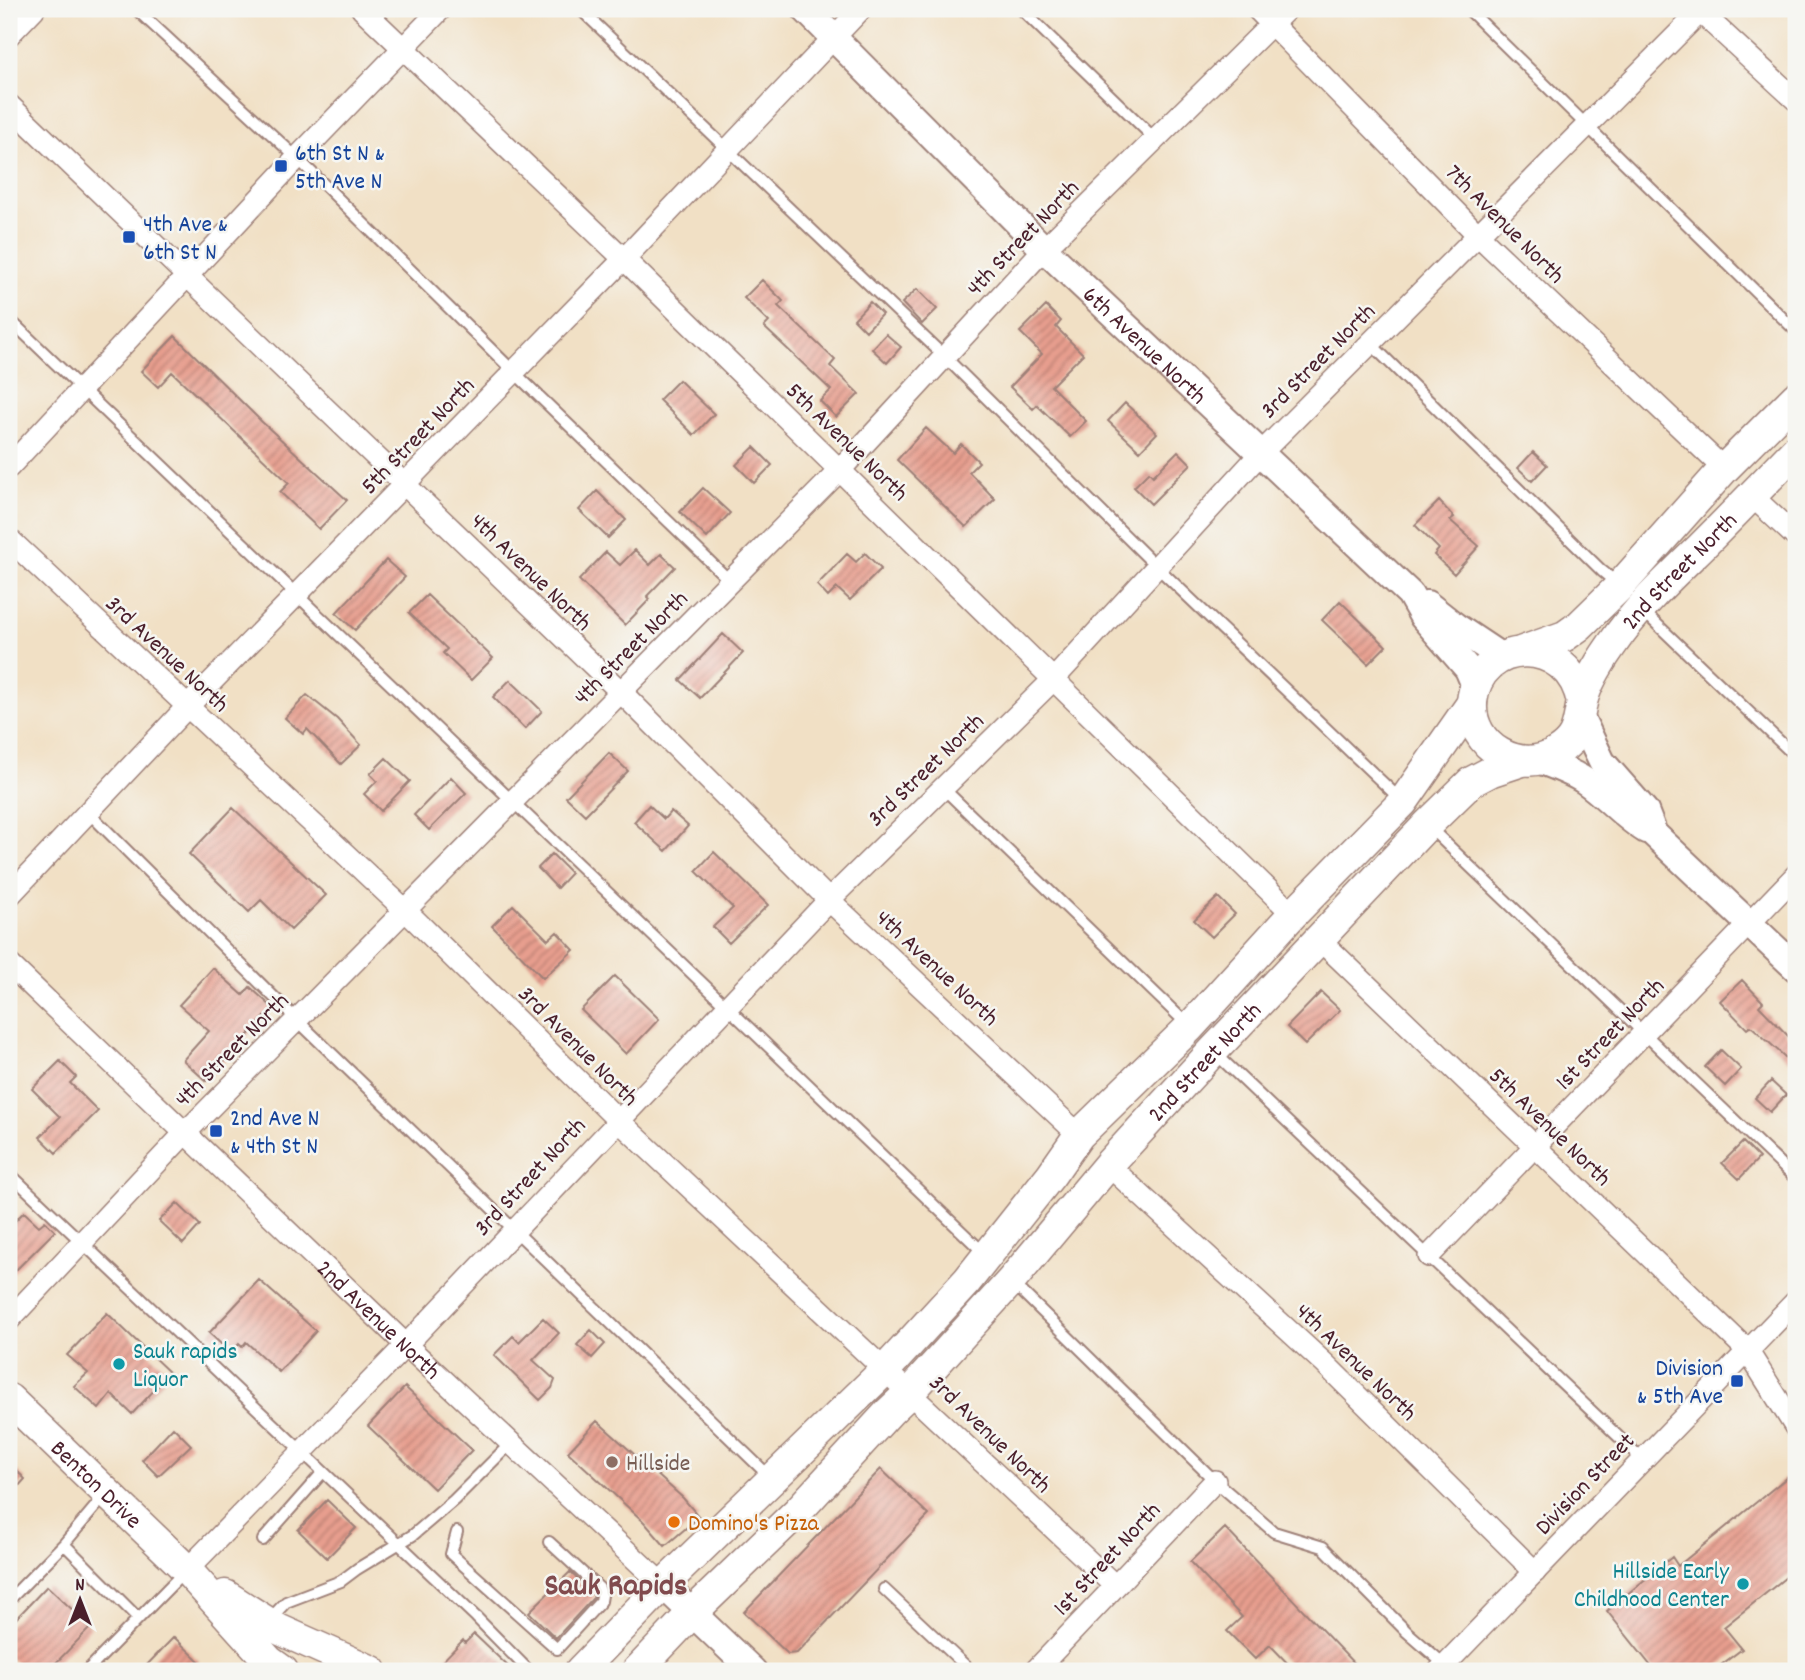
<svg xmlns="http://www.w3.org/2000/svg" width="1805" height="1680" font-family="Dekko,sans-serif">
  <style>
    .building { fill: url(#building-hatch) }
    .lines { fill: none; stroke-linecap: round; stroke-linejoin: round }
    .service-casing { stroke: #9e8078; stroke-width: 14 }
    .minor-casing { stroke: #9e8078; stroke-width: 24 }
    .tertiary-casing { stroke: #9e8078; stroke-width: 30 }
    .secondary-casing { stroke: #9e8078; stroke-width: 33 }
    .service { stroke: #fff; stroke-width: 10 }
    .minor { stroke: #fff; stroke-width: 21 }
    .tertiary { stroke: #fff; stroke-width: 26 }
    .secondary { stroke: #fff; stroke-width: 30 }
    .transit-dot { fill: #1a4fb4; stroke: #f6f6f2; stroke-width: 2.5 }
    .culture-dot { fill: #0f9aa8; stroke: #f6f6f2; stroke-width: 2.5 }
    .education-dot { fill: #8d6e63; stroke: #f6f6f2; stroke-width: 2.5 }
    .food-dot { fill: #e8710a; stroke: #f6f6f2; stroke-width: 2.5 }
    .labels { text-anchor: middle; stroke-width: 5; stroke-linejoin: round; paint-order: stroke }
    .transit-label { font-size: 24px; fill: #164399; stroke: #f6f6f2; text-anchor: start }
    .street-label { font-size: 24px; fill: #4a1f2b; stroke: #f6f6f2 }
    .culture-label { font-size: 24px; fill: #0d838f; stroke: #f6f6f2; text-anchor: start }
    .education-label { font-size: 24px; fill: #785e54; stroke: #f6f6f2; text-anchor: start }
    .food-label { font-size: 24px; fill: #c56008; stroke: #f6f6f2; text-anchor: start }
    .district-label { font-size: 32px; font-weight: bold; fill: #814b4e; stroke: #f6f6f2 }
  </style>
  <defs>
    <pattern id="building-hatch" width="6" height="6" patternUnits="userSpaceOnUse" patternTransform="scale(1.75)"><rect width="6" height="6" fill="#e79e8e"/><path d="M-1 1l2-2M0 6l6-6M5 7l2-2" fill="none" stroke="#bd8074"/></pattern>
  </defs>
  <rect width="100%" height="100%" fill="#f6f6f2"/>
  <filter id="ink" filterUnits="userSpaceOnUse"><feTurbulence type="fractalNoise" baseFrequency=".0143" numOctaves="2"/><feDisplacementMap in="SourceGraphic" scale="14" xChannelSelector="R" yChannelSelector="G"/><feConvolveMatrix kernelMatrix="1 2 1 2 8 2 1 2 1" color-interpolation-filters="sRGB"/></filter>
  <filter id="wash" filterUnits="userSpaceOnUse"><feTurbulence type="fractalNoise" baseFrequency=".00686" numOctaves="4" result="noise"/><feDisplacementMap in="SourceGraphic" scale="28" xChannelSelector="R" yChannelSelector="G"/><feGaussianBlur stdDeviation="1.57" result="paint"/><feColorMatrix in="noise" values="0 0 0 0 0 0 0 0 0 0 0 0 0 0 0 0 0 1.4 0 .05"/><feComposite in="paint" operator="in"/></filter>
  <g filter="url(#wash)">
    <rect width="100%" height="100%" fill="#f1e0c5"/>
    <g id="blocks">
      <path class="building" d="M762,280l21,21 -5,5 57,54 -5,6 29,28 -23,23 -16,-16 11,-11 -67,-63 5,-5 -25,-24z
        M917,289l20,20 -15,15 -20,-21z
        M870,302l12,12 -16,17 -12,-12z
        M1046,306l15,15 -5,6 27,27 -32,32 35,35 -16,16 -33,-32 -4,4 -23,-22 32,-33 -22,-22z
        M886,334l15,13 -14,16 -15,-14z
        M175,336l87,86 85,78 -28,29 -39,-37 9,-9 -117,-111 -14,15 -17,-16z
        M679,380l35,34 -20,21 -35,-35z
        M1125,403l32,30 -17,18 -32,-30z
        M926,428l27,25 8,-9 18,18 -10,10 26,27 -29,28 -69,-67z
        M754,447l18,18 -18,18 -18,-18z
        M1178,451l13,13 -40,40 -17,-17 15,-15 4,4z
        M1533,452l14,13 -15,16 -14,-13z
        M703,488l27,25 -23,25 -27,-26z
        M597,491l29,29 -18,18 -29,-28z
        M1439,501l15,16 -4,3 29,26 -25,28 -20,-19 5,-6 -24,-24z
        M635,550l15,15 11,-11 14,13 -28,29 3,3 -25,26 -46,-45 27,-28 14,13z
        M865,553l16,16 -31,31 -13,-12 -9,9 -11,-12 30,-31 9,8z
        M386,560l19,17 -50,53 -19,-17z
        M427,595l66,63 -22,22 -28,-27 4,-4 -38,-36z
        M1340,601l46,45 -18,18 -46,-44z
        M723,634l20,19 -43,45 -20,-18z
        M510,680l32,31 -17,18 -32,-32z
        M307,695l30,24 24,26 -20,19 -34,-35 -4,5 -18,-16z
        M609,753l19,18 -43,44 -19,-18z
        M386,758l24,23 -29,30 -17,-17 13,-13 -7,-7z
        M451,777l15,16 -37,37 -15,-15z
        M649,805l15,14 7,-8 17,15 -22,25 -32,-29z
        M233,808l93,87 -35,35 -30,-30 -12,12 -60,-58z
        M714,852l54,53 -39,38 -16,-16 20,-19 -37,-37z
        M552,854l19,19 -14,15 -19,-20z
        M1218,897l17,17 -23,23 -18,-17z
        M513,905l35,35 9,-8 17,18 -31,28 -51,-52z
        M213,968l30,27 7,-8 23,21 -67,73 -23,-21 26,-29 -30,-26z
        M615,976l44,43 -33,35 -45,-44z
        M1742,980l21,22 -4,4 37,38v23l-45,-41 -4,3 -27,-28z
        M1321,992l19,18 -35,35 -18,-18z
        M1721,1050l20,19 -16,17 -20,-19z
        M60,1061l16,16 -6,6 28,28 -42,42 -16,-16 20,-20 -28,-28z
        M1771,1081l15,14 -16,17 -15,-14z
        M1743,1142l16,16 -20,21 -17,-16z
        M177,1203l23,22 -17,19 -24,-23z
        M24,1212l15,14 6,-5 10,10 -46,46v-50z
        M259,1280l57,51 -37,41 -33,-30 -4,5 -3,-3 -8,9 -22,-20z
        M107,1313l63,60 -38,41 -21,-20 -12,15 -25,-23 14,-13 -21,-18z
        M543,1318l16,15 -26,27 22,20 -3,8 -12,12 -46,-45 19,-19 6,6z
        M591,1330l14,14 -13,14 -15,-13z
        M405,1387l67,63 -38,39 -66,-63z
        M597,1421l86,77 16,19 -34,29 -21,-24 -76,-70z
        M173,1427l18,18 -33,31 -16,-16z
        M9,1463l16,16 -16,18z
        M881,1469l48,46 -132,138 -9,1 -44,-42z
        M1796,1470v99l-72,58 18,22 -29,22h-58l-48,-60 65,-54 6,9z
        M327,1500l29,28 -29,30 -29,-28z
        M1225,1528l136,143h-66l-25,-26 -15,14 -28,-28 15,-14 -52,-55z
        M570,1572l22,21 2,4 -38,41 -27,-26z
        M47,1586l44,41 -43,44h-24l-15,-14v-31z
        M474,1634l39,37h-80l30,-31 2,3z
        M174,1637l25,24 -10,10h-48z"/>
    </g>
  </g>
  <g filter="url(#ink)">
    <use href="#blocks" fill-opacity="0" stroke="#9e8078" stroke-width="2"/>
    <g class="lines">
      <defs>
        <path id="service" d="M136,9l161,149 217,214 217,210
          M580,9l365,348 211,209 246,235
          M1021,9l135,131
          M1468,9l328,322
          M9,319l975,934
          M1370,343l232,228 16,13
          M1641,609l155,148
          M943,788l245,237
          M88,812l209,208 473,457
          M1429,827l367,352
          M1214,1052l429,408
          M9,1173l467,444 53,54
          M1013,1283l202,198 59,51 49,15 84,85 38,33
          M457,1532l-6,22 106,95 44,-48 1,-6 -3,-7 -50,-46
          M263,1540l60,-68
          M64,1544l74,74
          M884,1589l87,82
          M9,1600l55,-56 42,-50
          M269,1620l17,-18 55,-21 16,-12 56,-34 41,-35 57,-57
          M87,1671l98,-100"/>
        <g id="minor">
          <path d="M362,9l262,250 669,655"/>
          <path d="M1257,9l222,227 245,233"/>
          <path d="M1697,9l99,91"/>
          <path d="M9,35l25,-26"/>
          <path d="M9,105l613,588 207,207 250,235"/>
          <path d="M9,467l288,-309 144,-149"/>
          <path d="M1752,496l44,41"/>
          <path d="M9,539l396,371 213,210 496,465"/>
          <path d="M9,896l178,-189 437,-448 237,-250"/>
          <path d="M1320,940l427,410 49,78"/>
          <path id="s1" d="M9,964l397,381 257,240"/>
          <path d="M1108,1165l217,199 210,208"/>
          <path d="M1429,1256l367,-381"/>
          <path d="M9,1320l177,-188 654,-662 204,-221 243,-240"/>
          <path d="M187,1570l219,-225 423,-445 224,-220 207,-226 443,-445"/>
          <path d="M1035,1671l180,-190"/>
          <path d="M1439,1671l357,-370"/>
        </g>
        <g id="tertiary">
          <path id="s2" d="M805,9l239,240 366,345 13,23 45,52 8,19"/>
          <path d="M1427,604l28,22 48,32"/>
          <path d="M1581,718l21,44 43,49 9,23 142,134"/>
          <path d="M1539,760c15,6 33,12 46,21 22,15 39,36 61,49"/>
          <path d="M663,1585l90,86"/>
        </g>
        <g id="secondary">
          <path d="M1523,651l42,-15 14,-10 41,-40 104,-117 72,-72"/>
          <path id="s3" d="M1582,703c-12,-69 -104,-66 -110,-1 -3,45 49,74 85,50 22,-14 20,-28 25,-50 5,-20 17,-39 29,-56 25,-37 57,-67 89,-98 32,-32 64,-65 96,-98"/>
          <path id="s4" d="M9,1399l175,168 85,94 14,10"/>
          <path d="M225,1595l53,34 94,42"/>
          <path d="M580,1671l83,-86 221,-214 83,-90 84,-106 28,-40 111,-108 103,-113 110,-112 69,-99"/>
          <path id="s5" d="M637,1671l55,-58 106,-102 92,-100 20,-19 101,-111 97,-116 105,-114 214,-226 44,-43 21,-11 30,-10"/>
        </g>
      </defs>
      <use href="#service" class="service-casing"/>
      <use href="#minor" class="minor-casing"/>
      <use href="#tertiary" class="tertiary-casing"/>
      <use href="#secondary" class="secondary-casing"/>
      <use href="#service" class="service"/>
      <use href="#minor" class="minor"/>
      <use href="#tertiary" class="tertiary"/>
      <use href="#secondary" class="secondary"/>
    </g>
  </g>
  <g class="transit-dot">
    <rect x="274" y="159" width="14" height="14" rx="3.5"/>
    <rect x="122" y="230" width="14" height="14" rx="3.5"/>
    <rect x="209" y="1124" width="14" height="14" rx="3.5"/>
    <rect x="1730" y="1374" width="14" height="14" rx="3.5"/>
  </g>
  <g class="culture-dot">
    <circle cx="119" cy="1364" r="7"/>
    <circle cx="1743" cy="1584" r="7"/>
  </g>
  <circle class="education-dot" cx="612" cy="1462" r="7"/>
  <circle class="food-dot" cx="674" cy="1522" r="7"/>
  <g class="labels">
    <g class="transit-label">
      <text x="295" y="160">6th St N &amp;<tspan x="295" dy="28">5th Ave N</tspan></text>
      <text x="143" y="231">4th Ave &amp;<tspan x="143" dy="28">6th St N</tspan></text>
      <text x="230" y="1125">2nd Ave N<tspan x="230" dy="28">&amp; 4th St N</tspan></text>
      <text x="1723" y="1375" text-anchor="end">Division<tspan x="1723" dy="28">&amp; 5th Ave</tspan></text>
    </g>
    <g class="street-label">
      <text transform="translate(1506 223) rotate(45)" y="8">7th Avenue North</text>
      <text transform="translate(1022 237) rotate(-46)" y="8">4th Street North</text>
      <text dy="8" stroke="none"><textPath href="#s2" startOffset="478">6th Avenue North</textPath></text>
      <text transform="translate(1317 360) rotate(-45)" y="8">3rd Street North</text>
      <text transform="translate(417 435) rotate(-46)" y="8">5th Street North</text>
      <text transform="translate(848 441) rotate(44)" y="8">5th Avenue North</text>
      <text dy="8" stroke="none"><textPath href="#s3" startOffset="508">2nd Street North</textPath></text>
      <text transform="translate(532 571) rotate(44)" y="8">4th Avenue North</text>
      <text transform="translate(630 647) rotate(-45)" y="8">4th Street North</text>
      <text transform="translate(168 653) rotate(43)" y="8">3rd Avenue North</text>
      <text transform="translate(925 769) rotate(-44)" y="8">3rd Street North</text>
      <text transform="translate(938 967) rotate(43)" y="8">4th Avenue North</text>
      <text transform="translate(1609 1033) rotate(-46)" y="8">1st Street North</text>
      <text transform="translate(579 1045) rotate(45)" y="8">3rd Avenue North</text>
      <text transform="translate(231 1049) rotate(-45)" y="8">4th Street North</text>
      <text dy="8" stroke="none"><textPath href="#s5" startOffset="833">2nd Street North</textPath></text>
      <text transform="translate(1551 1126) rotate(44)" y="8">5th Avenue North</text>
      <text transform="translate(529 1176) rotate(-47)" y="8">3rd Street North</text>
      <text dy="8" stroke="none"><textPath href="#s1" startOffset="513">2nd Avenue North</textPath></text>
      <text transform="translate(1357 1361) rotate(44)" y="8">4th Avenue North</text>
      <text transform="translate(991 1433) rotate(44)" y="8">3rd Avenue North</text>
      <text transform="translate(1584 1483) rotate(-46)" y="8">Division Street</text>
      <text dy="8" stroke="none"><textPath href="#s4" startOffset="122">Benton Drive</textPath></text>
      <text transform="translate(1106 1558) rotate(-47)" y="8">1st Street North</text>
    </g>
    <g class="culture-label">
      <text x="133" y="1358">Sauk rapids<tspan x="133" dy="28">Liquor</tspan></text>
      <text x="1729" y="1578" text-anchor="end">Hillside Early<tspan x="1729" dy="28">Childhood Center</tspan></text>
    </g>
    <g class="education-label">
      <text x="626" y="1470">Hillside</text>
    </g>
    <g class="food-label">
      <text x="688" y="1530">Domino's Pizza</text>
    </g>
    <g class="district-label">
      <text x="616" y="1594">Sauk Rapids</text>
    </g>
  </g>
  <rect width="1805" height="1680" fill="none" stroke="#f6f6f2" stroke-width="35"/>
  <g transform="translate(80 1600)" stroke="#f6f6f2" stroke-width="5" paint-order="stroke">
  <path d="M0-5L12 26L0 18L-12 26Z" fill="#4a1f2b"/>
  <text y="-10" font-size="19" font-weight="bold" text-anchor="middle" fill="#4a1f2b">N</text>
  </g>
</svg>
